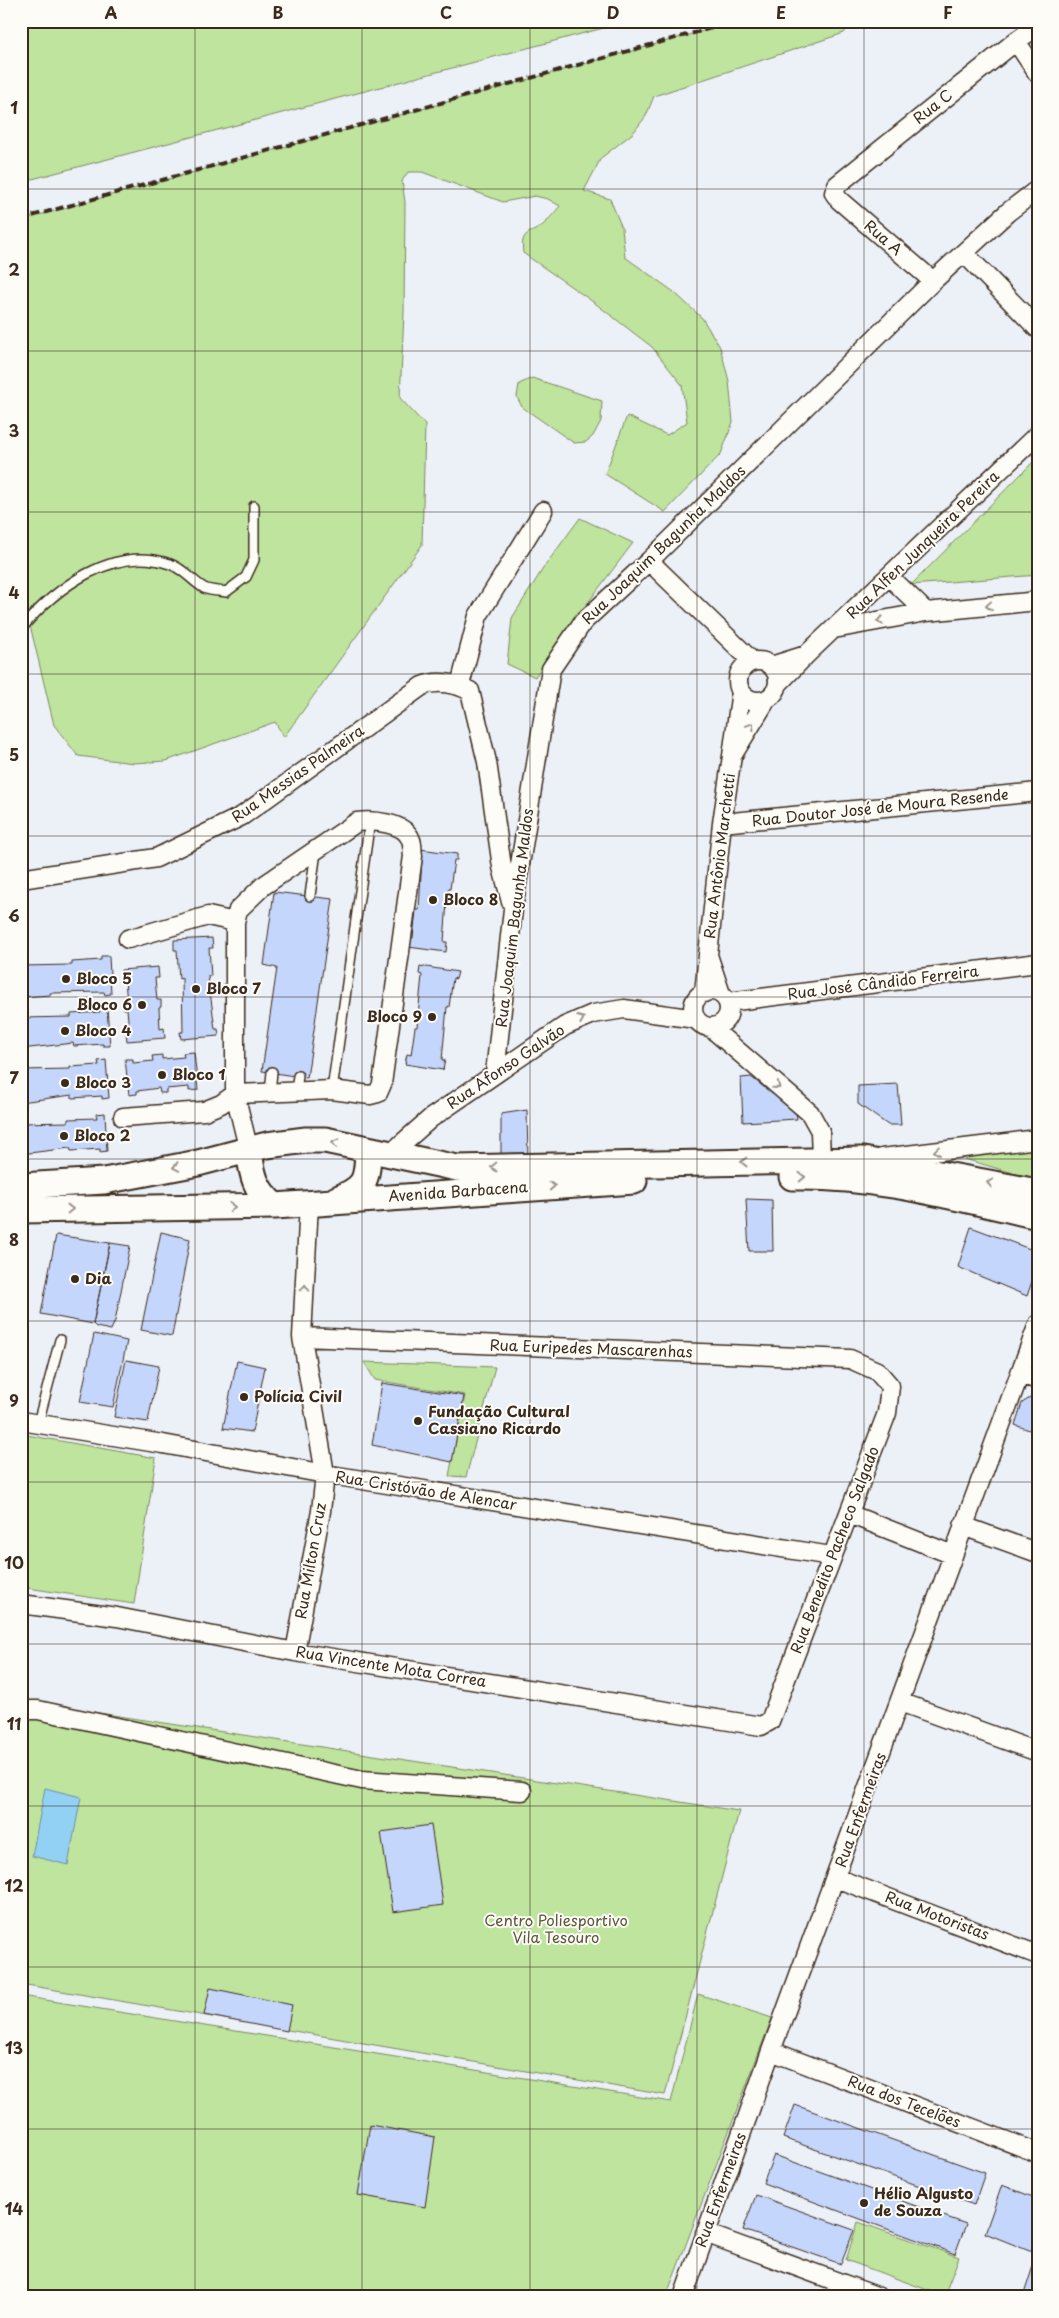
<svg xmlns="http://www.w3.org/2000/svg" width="1059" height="2318" font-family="'Playpen Sans',sans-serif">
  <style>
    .green { fill: #bfe49e; stroke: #7d875e }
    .water { fill: #93d1f4; stroke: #708e9e }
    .building { fill: #c5d6fc; stroke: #3b2a1e }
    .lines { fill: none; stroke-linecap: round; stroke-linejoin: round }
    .service-casing { stroke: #3b2a1e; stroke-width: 12 }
    .minor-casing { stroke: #3b2a1e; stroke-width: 21 }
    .secondary-casing { stroke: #3b2a1e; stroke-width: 29 }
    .service { stroke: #fdfcf7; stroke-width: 9 }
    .minor { stroke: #fdfcf7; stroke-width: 18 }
    .secondary { stroke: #fdfcf7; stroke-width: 25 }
    .rail { stroke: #3b2a1e; stroke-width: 4; stroke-dasharray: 8 4; stroke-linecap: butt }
    .oneway { stroke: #9c938a }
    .grid { fill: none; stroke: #3b2a1e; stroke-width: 1; stroke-opacity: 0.55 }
    .poi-dot { fill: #3b2a1e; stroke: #fdfcf7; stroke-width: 2 }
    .labels { text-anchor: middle; stroke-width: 4; stroke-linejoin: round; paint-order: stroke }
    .street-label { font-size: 15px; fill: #3b2a1e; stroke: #fdfcf7 }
    .poi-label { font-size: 15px; font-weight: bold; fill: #3b2a1e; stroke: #fdfcf7; text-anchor: start }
    .park-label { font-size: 15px; fill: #5c583e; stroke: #fdfcf7 }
    .neatline { fill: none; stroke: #3b2a1e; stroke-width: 2 }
    .grid-label { font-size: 16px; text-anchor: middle; font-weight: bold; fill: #3b2a1e }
  </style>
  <rect width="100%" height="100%" fill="#ecf1f8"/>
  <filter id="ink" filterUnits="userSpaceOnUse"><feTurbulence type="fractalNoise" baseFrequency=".02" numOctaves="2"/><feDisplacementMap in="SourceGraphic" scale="10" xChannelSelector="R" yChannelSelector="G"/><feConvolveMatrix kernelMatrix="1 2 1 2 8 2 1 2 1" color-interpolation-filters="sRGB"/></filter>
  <g filter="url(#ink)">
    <path class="green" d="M21,21h609l-609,161z
      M739,21h114l-9,12 -190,63 -8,20 -13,17 -32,25 -17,33 26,8 12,29 3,29 49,35 28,26 18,29 9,34 4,41 -12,32 -56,58 -60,-38 22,-58 40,19 20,-13 -5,-37 -30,-38 -56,-43 -73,-51c-3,-24 7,-17 21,-29 5,-5 11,-12 16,-18l-12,-7 -13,-3 -32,6 -81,-30h-14l-6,9 3,21 -1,111 -4,85 25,27 -3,120 -138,192 -9,-15 -109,39 -32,2 -56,-7 -24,-31 -25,-104 -8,8v-409z
      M532,378l70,23 -1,20 -8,15 -7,6 -12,1 -52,-36 -5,-10 2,-13z
      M1038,457v118l-127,10z
      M580,518l53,25 -56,74 -42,60 -28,-13 5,-46 32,-51z
      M1038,1146v34l-88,-25z
      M364,1362l131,5 -29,110 -17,-1 16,-81 -90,-15z
      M21,1434l135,24 -22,146 -113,-17z
      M21,1701l718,110 -74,284 -644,-111z
      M698,1994l74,24 -106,279h-645v-301l650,106z
      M858,2222l101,35 -15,39 -98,-36z"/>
    <path class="water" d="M45,1788l36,9 -13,68 -36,-9z"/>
    <path class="building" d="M420,849l37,5v6h-3l-4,29h-2l-4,53h3l-1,10 -38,-5 1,-10 4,1 3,-28h3l3,-53h-3z
      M274,892l59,7 -26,179 -45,-7 15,-103 -13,-3z
      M212,938l1,10h-4l2,28h-3l7,53h3l1,7 -38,3 -1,-7h3l-1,-54 -3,1 -2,-29h-3v-10z
      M101,956h8l2,38 -6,1 -1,-3 -54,1 1,2 -29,2 -1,3v-34l51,-1v-3l29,-2z
      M420,966l38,6 -2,7 -3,-1 -4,29h-2l-5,53h3l-2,10 -38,-6 2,-10 4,1 4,-28h2l5,-52 -3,-1z
      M158,967l1,11h-4l2,22h4v7l-2,1 1,21 4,-1 1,10 -38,3 -1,-9 3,-1 -2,-22h-3l-1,-7h4l-2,-21h-4v-11z
      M107,1008l3,38h-7v-2l-29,2 -1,-3 -52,6v-31l50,-1v-3l29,-2 -1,-3z
      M194,1052l4,38 -9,1v-4l-23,2v4h-6l-1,-5 -22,3v3l-8,1 -4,-36h8v4l20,-2 -1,-5 10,-1v4l22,-2 -1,-4z
      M106,1060l3,38 -7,1v-3l-30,2v-3l-51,7v-32l49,-1v-2l29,-2 -1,-4z
      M751,1077l45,35 1,7 -54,3 -2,-44z
      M898,1084l3,41h-13l-30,-21v-18z
      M527,1110l1,51 -27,-1v-46z
      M105,1113l2,38 -7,1v-3l-29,2 -1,-3 -49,6v-31l47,-1v-3l29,-1 -1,-4z
      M746,1199l26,1 1,51h-24z
      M971,1227l67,25v12l-11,32 -69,-29z
      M161,1232l29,7 -18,97 -31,-6z
      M56,1235l54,8 -17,81 -52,-10z
      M110,1243l20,3 -15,75 -4,9 -15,-3 -3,-3z
      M94,1334l33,7 -14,66 -33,-5z
      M126,1360l33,6 -11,56 -34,-5z
      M237,1361l28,6 -13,65 -29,-4z
      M382,1383l82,13 -12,66 -80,-17z
      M1038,1393v40l-23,-8 7,-22z
      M431,1825l12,80 -50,7 -12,-80z
      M210,1988l82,17 -5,26 -83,-16z
      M795,2105l190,68 -11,32 -191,-67z
      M370,2125l65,12 -10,70 -67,-12z
      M774,2155l192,69 -11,30 -192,-71z
      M1002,2185l36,14v98h-15l14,-43 -52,-21z
      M756,2195l98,35 -13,34 -98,-34z"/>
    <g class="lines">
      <defs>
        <path id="service" d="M21,629c34,-41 93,-85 149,-65 14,5 22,17 34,24 7,3 15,3 22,4l20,-15 8,-17v-54
          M310,896l6,-45
          M332,1090l38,-270
          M296,1091l2,-15
          M270,1092l2,-20
          M38,1423l22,-83"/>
        <path id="minor" d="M1016,41l22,33
          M964,253l74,76
          M933,281l-94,-81 -5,-7 3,-8 179,-144 22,-15
          M649,561l104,101
          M890,577l36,35
          M834,629l92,-17 112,-11
          M806,655l232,-221
          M738 681a20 20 0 1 1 40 0a20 20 0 1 1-40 0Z
          M771,666l35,-11 -28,29
          M460,685l18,-69 65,-105
          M741,691l-9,65 35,-57
          M722,823l316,-31
          M21,879l135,-21 86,-42 180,-130c15,-6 34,-3 48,5l17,71 15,105 9,35
          M128,939l80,-23 27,6
          M708,955l14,-132 10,-67
          M693 1009a18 18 0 1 1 36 0a18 18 0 1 1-36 0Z
          M704,993l4,-38 13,39
          M728,1002l310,-39
          M710,1027l100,86 10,18 1,29
          M495,1073l18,-164 38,-240 32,-47 66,-61 284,-280 75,-69 30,-23
          M123,1117l81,-6 17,-7 14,-10 97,-4 38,5 8,-2 4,-9 31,-228c-1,-5 0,-11 -2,-16 -6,-18 -39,-20 -54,-18l-94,64 -25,24 -3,12v172l14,57
          M389,1155l42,-37 134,-92 28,-12 31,-5 72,10
          M882,1158l156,-19
          M1020,1374l18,6
          M21,1421l142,23 162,30 506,82
          M849,1514l104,41
          M963,1526l75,27
          M21,1604l96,13 178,35 466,74 9,-5 117,-308 3,-27 -13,-15 -27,-12 -548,-22
          M295,1652l26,-141 4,-37 -23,-137 7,-134
          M900,1702l138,50
          M21,1710h17l324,70 160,11
          M836,1878l202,77
          M771,2051l267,102
          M705,2233l174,64
          M683,2297l88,-246 267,-727"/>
        <path id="secondary" d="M249,1151c3,23 6,40 26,55
          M792,1177c83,-2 165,21 246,39
          M21,1186l83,-5 94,-18 69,-18 39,-5h19l132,28 406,-8 175,32
          M337,1199c29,-11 30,-19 31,-48
          M21,1210l254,-4 359,-25"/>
      </defs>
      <use href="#service" class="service-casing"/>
      <use href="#minor" class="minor-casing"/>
      <use href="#secondary" class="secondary-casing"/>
      <use href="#service" class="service"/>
      <use href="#minor" class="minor"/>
      <use href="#secondary" class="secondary"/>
      <path class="rail" d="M21,219l716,-198"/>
    </g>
    <defs><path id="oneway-chevron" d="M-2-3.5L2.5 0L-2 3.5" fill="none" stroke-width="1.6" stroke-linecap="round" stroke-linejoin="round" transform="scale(1.25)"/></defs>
    <g class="oneway">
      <use href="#oneway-chevron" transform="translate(989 606) rotate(174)"/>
      <use href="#oneway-chevron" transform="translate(880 621) rotate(169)"/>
      <use href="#oneway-chevron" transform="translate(751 726) rotate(-59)"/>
      <use href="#oneway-chevron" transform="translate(581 1019) rotate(-23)"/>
      <use href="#oneway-chevron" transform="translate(777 1086) rotate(39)"/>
      <use href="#oneway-chevron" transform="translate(335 1143) rotate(-167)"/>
      <use href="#oneway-chevron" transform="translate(937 1151) rotate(173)"/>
      <use href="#oneway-chevron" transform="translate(744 1162) rotate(179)"/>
      <use href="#oneway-chevron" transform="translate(176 1167) rotate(169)"/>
      <use href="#oneway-chevron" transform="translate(494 1167) rotate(179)"/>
      <use href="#oneway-chevron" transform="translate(802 1177) rotate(-2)"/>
      <use href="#oneway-chevron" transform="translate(990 1183) rotate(-169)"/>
      <use href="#oneway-chevron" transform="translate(552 1186) rotate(-4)"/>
      <use href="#oneway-chevron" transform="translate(232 1207) rotate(-1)"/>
      <use href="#oneway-chevron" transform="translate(70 1209) rotate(-1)"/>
      <use href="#oneway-chevron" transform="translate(305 1288) rotate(-87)"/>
    </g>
  </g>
  <path class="grid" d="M195,21v2276M362,21v2276M530,21v2276M697,21v2276M864,21v2276M21,189h1017M21,351h1017M21,512h1017M21,674h1017M21,836h1017M21,997h1017M21,1159h1017M21,1321h1017M21,1482h1017M21,1644h1017M21,1806h1017M21,1967h1017M21,2129h1017"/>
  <g class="poi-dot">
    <circle cx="433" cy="900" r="5"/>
    <circle cx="66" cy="979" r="5"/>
    <circle cx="196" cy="989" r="5"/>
    <circle cx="142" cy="1005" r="5"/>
    <circle cx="432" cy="1017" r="5"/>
    <circle cx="65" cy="1031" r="5"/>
    <circle cx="162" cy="1075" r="5"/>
    <circle cx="65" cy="1083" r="5"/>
    <circle cx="64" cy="1136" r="5"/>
    <circle cx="75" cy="1279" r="5"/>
    <circle cx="244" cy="1397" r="5"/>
    <circle cx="418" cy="1421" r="5"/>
    <circle cx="864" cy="2203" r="5"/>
  </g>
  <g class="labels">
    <g class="street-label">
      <text transform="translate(933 107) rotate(-38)" y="5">Rua C</text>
      <text transform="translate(883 238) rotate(41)" y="5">Rua A</text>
      <text transform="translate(664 545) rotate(-44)" y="5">Rua Joaquim Bagunha Maldos</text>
      <text transform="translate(923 545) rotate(-44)" y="5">Rua Alfen Junqueira Pereira</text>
      <text transform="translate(298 774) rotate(-35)" y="5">Rua Messias Palmeira</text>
      <text transform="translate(880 808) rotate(-6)" y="5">Rua Doutor José de Moura Resende</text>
      <text transform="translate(720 856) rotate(-83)" y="5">Rua Antônio Marchetti</text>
      <text transform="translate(515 918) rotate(-83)" y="5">Rua Joaquim Bagunha Maldos</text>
      <text transform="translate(883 983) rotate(-7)" y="5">Rua José Cândido Ferreira</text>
      <text transform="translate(506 1067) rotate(-34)" y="5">Rua Afonso Galvão</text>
      <text transform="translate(458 1192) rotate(-4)" y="5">Avenida Barbacena</text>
      <text transform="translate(591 1349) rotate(2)" y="5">Rua Euripedes Mascarenhas</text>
      <text transform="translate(426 1491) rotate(9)" y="5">Rua Cristóvão de Alencar</text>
      <text transform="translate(835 1550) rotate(-69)" y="5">Rua Benedito Pacheco Salgado</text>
      <text transform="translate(311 1561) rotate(-80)" y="5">Rua Milton Cruz</text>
      <text transform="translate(391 1667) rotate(9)" y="5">Rua Vincente Mota Correa</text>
      <text transform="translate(861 1810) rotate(-70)" y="5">Rua Enfermeiras</text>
      <text transform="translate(937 1916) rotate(21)" y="5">Rua Motoristas</text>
      <text transform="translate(904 2102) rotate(21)" y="5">Rua dos Tecelões</text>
      <text transform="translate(721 2190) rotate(-70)" y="5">Rua Enfermeiras</text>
    </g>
    <g class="poi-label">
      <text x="443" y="905">Bloco 8</text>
      <text x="76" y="984">Bloco 5</text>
      <text x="206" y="994">Bloco 7</text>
      <text x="132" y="1010" text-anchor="end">Bloco 6</text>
      <text x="422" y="1022" text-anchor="end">Bloco 9</text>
      <text x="75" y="1036">Bloco 4</text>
      <text x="172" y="1080">Bloco 1</text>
      <text x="75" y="1088">Bloco 3</text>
      <text x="74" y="1141">Bloco 2</text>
      <text x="85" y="1284">Dia</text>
      <text x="254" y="1402">Polícia Civil</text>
      <text x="428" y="1417">Fundação Cultural<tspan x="428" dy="17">Cassiano Ricardo</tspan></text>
      <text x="874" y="2199">Hélio Algusto<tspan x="874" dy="17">de Souza</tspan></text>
    </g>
    <g class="park-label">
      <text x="556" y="1926">Centro Poliesportivo<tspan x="556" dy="17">Vila Tesouro</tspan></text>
    </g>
  </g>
  <rect width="1059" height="2318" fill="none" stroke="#fdfcf7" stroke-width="55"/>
  <rect x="28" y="28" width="1004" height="2262" class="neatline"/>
  <g class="grid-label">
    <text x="111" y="19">A</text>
    <text x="278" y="19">B</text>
    <text x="446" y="19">C</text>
    <text x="613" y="19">D</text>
    <text x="781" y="19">E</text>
    <text x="948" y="19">F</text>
    <text x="14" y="114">1</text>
    <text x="14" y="276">2</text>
    <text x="14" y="437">3</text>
    <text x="14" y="599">4</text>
    <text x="14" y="761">5</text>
    <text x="14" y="922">6</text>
    <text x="14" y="1084">7</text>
    <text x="14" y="1246">8</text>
    <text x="14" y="1407">9</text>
    <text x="14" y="1569">10</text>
    <text x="14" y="1730">11</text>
    <text x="14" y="1892">12</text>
    <text x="14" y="2054">13</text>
    <text x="14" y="2215">14</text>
  </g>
</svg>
